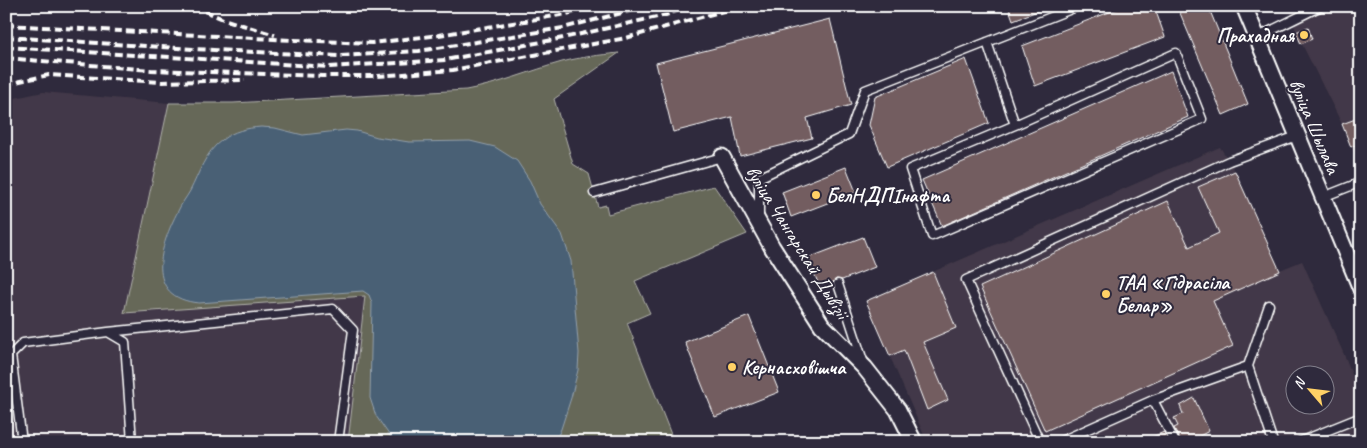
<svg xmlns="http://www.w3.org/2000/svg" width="1367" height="448" font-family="Caveat,sans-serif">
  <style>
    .built { fill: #433948; fill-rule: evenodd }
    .green { fill: #666759; stroke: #b2b3ac }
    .water { fill: #4a6175; stroke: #92a0ac }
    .building { fill: #735d61; stroke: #fff }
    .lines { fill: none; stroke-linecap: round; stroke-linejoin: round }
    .lane-casing { stroke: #fff; stroke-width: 11 }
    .street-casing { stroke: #fff; stroke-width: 19 }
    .lane { stroke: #2f2a3d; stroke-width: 8 }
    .street { stroke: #2f2a3d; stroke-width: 15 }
    .rail { stroke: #fff; stroke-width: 4; stroke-dasharray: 8 4; stroke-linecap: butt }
    .poi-dot { fill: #ffd166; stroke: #2f2a3d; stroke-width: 2 }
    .labels { text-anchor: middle; stroke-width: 4; stroke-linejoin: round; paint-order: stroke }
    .poi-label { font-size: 20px; font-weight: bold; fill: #fff; stroke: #2f2a3d; text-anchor: start }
    .street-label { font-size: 20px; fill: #fff; stroke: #2f2a3d }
  </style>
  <rect width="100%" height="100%" fill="#2f2a3d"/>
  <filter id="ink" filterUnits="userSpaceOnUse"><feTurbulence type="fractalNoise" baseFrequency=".02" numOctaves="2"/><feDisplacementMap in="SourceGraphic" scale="10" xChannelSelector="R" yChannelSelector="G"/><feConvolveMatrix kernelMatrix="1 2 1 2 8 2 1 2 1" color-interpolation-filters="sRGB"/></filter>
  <g filter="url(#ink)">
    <path class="built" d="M1289,6h72v163l-19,-45 -46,-92z
      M43,92l126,11 -44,209 240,-17 -17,147h-342v-342z
      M1220,147l15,24 45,99 22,-9 44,98 15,39v44h-434l-61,-141zM1294,376h30v30h-30z"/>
    <path class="green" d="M619,53l-65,46 19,65 16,10 9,33 8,-2 2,9 106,-28 33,48 -112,47 15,32 -23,10 47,119h-326l17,-146 -241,17 45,-210h64l233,-13c33,-6 64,-19 96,-28 19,-5 38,-7 57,-9z"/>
    <path class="water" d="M261,127l14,1 28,7 43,-5 11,1 20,6 32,5 61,-1 25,6 22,14 13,20 10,23 22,30 9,27 8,92 -1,17 -7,28 -10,31 -6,13h-161l-18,-26 -6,-18 2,-95 -3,-8 -6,-4 -164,12c-56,-5 -39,-58 -21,-92 3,-7 8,-13 12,-20 9,-17 15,-39 32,-51 11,-9 25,-12 39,-13z"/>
    <path class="building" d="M1008,6h38v2l-33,12z
      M1125,6h29l11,31 -130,49 -13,-40z
      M1177,6h31l40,98 -25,11z
      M830,19l21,86 -44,13 5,20 -72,18 -8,-39 -59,15 -17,-69z
      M1308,27l4,12 -11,5 -5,-12z
      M966,59l23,64 -102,44 -18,-42 6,-28z
      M1171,71l17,46 -246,109 -20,-46z
      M1361,117v26l-10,4 -9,-23z
      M846,167l10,25 -65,25 -9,-25z
      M1235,171l45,100 -67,30 20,45 -188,85 -65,-144 188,-86 21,46 30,-14 -21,-46z
      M863,237l12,30 -33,13 -6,-1 -4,4 -12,5 -12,-30z
      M933,272l23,56 -33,14 25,58 -21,10 -23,-60 -14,6 -24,-55z
      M749,316l30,76 -64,25 -30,-75z
      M1194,398l15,33 -21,11h-7l-7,-14 4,-2 -4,-8 9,-4 -3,-8z
      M1164,432l5,10h-28z"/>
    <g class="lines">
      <defs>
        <path id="lane" d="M1256,38l65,-32
          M987,42l28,83 161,-72 26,66 -270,117 -22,-67 105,-44
          M594,193l128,-36
          M1323,197l38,-15
          M759,217v-39l90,-44 16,-44 214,-84
          M838,284l25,77
          M1269,305l-21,61 25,76
          M108,332l225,-23 20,21 -15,112
          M1153,400l95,-34
          M22,442l-11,-87 12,-12 85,-11 17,10 7,100
          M1040,442l-74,-162 263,-119 68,-25
          M1059,442l94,-42 22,42
          M1299,442l62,-25"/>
        <path id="street" d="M1244,6l117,283
          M722,157l50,90 50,78 43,43 33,42 16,32"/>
      </defs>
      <use href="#lane" class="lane-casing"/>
      <use href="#street" class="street-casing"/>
      <use href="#lane" class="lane"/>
      <use href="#street" class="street"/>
      <path class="rail" d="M194,6l29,13 52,16
        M6,25l286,15 80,3 67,-8 128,-21 30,-8
        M6,37l187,12 147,7 79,-5 144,-23 86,-22
        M6,47l324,20 115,-7 118,-22 103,-23 24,-9
        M6,58l145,12 171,6h56l75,-6 173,-32 115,-32
        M6,84l43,-9 113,7 83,-2"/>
    </g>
  </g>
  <g class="poi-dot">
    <circle cx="1304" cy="35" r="5"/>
    <circle cx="816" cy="195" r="5"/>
    <circle cx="1106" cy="294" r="5"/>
    <circle cx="732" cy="367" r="5"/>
  </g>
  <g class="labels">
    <g class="poi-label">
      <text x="1294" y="42" text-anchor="end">Прахадная</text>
      <text x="826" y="202">БелНДПІнафта</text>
      <text x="1116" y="289">ТАА «Гідрасіла<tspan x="1116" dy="23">Белар»</tspan></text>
      <text x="742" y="374">Кернасховішча</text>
    </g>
    <g class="street-label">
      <text transform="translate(1315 126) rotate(67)" y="7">вуліца Шылава</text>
      <text transform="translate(798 242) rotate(58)" y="7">вуліца Чангарскай Дывізіі</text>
    </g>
  </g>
  <rect width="1367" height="448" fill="none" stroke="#2f2a3d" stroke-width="25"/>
  <rect x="12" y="12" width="1342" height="423" fill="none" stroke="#fff" stroke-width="2" filter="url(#ink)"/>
  <g transform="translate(1310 390) rotate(298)"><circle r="24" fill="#2f2a3d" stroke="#827f8b"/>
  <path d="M0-4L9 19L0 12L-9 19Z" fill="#ffd166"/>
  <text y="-8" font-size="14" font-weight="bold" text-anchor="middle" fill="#ffffff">N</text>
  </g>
</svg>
